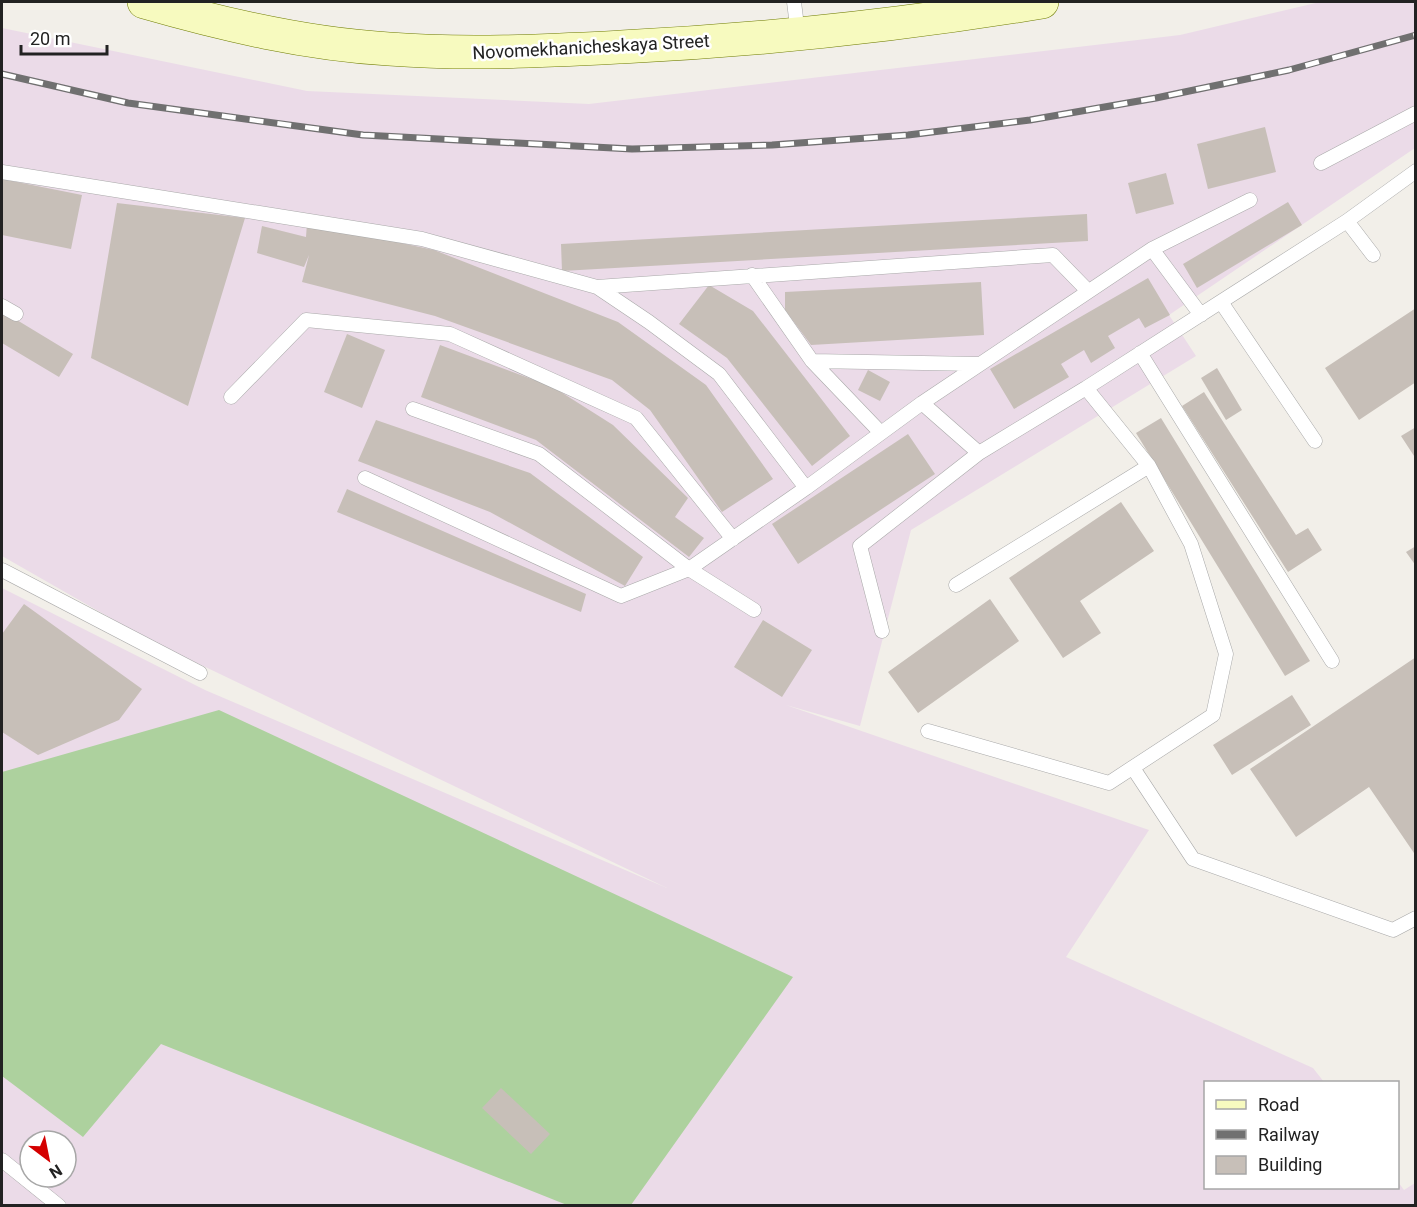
<svg xmlns="http://www.w3.org/2000/svg" width="1417" height="1207" font-family="Roboto,sans-serif">
  <style>
    .industrial { fill: #ebdbe8; fill-rule: evenodd }
    .forest { fill: #add19e }
    .building { fill: #c7bfb8 }
    .lines { fill: none; stroke-linecap: round; stroke-linejoin: round }
    .lane-casing { stroke: #a9a9a9; stroke-width: 15 }
    .secondary-casing { stroke: #707d05; stroke-width: 34 }
    .lane { stroke: #fff; stroke-width: 14 }
    .secondary { stroke: #f7fabf; stroke-width: 33 }
    .rail-casing { stroke: #707070; stroke-width: 7 }
    .rail { stroke: #fff; stroke-width: 4.5; stroke-dasharray: 14; stroke-linecap: butt }
    .labels { text-anchor: middle; stroke-width: 5; stroke-linejoin: round; paint-order: stroke }
    .street-label { font-size: 18px; fill: #222; stroke: #fff }
  </style>
  <rect width="100%" height="100%" fill="#f2efe9"/>
  <path class="industrial" d="M1320,2h95v146l-246,167 27,41 -285,174 -51,196 -74,-21 363,125 -83,127 247,111 11,14h-118v106h192v-6l6,8 11,-7v22h-1413v-617l203,102 462,198 -518,-248 -147,-84v-528l305,63 282,13 591,-69zM30,1141h36v36h-36z"/>
  <path class="forest" d="M219,710l574,267 -162,228h-64l-406,-161 -78,93 -81,-61v-304z"/>
  <path class="building" d="M1265,127l11,45 -68,17 -11,-45z
    M1166,173l8,31 -38,10 -8,-31z
    M2,179l80,16 -11,54 -69,-14z
    M1288,202l14,23 -105,63 -14,-24z
    M117,203l128,15 -57,188 -97,-48z
    M1087,214l1,27 -526,30 -1,-27z
    M307,223l127,27 184,72 88,63 67,94 -51,33 -72,-102 -38,-30 -177,-64 -133,-34 7,-27 -5,12 -47,-14 5,-27 44,11z
    M1148,278l22,37 -25,13 -6,-10 -31,18 7,12 -24,15 -7,-13 -23,14 8,13 -55,32 -24,-40z
    M981,282l3,53 -173,10 -26,-35v-18z
    M709,285l44,26 97,125 -38,30 -85,-108 -48,-34z
    M1416,308v74l-57,38 -34,-52z
    M2,311l71,43 -14,23 -57,-34z
    M347,334l38,16 -23,58 -38,-16z
    M440,345l113,42 60,38 75,73 -13,19 29,21 -15,19 -153,-117 -115,-43z
    M1217,368l25,42 -16,10 -25,-42z
    M868,370l22,12 -10,19 -22,-11z
    M1204,392l92,143 12,-7 14,22 -34,22 -106,-166z
    M1161,418l149,243 -25,15 -149,-243z
    M376,420l154,53 113,84 -18,29 -135,-74 -132,-51z
    M1416,427v32l-15,-23z
    M908,434l27,40 -137,90 -26,-40z
    M347,489l239,105 -5,18 -244,-100z
    M1121,502l33,49 -74,50 21,32 -38,25 -54,-80z
    M1416,546v20l-10,-14z
    M990,599l29,42 -101,72 -30,-41z
    M24,604l118,85 -23,31 -81,35 -36,-23v-98z
    M763,620l49,30 -30,47 -48,-30z
    M1416,657v199l-47,-69 -73,50 -46,-68z
    M1292,695l19,30 -79,50 -19,-30z
    M501,1088l49,46 -19,20 -49,-46z"/>
  <g class="lines">
    <defs>
      <path id="lane" d="M794,2l4,32
        M1321,163l95,-50
        M2,172l420,67 175,48 52,35 70,52 87,114
        M1347,221l26,34
        M752,275l60,86 68,71
        M597,287l456,-32 35,36
        M1221,302l94,139
        M2,306l14,8
        M1201,315l-49,-66 98,-49
        M1140,353l192,308
        M812,361l166,3
        M231,397l75,-77 144,14 186,84 97,121
        M922,403l57,50
        M413,409l126,45 150,115 65,41
        M365,478l256,118 68,-27 117,-81 116,-85 230,-154
        M2,570l198,103
        M956,585l193,-119
        M882,631l-22,-85 119,-93 107,-65 261,-167 69,-50
        M928,731l181,52 104,-68 13,-61 -35,-110 -42,-78 -63,-78
        M1133,768l60,91 200,71 23,-12
        M2,1160l57,46"/>
      <path id="secondary" d="M144,2c80,23 162,42 245,47 78,6 154,2 232,-2 141,-7 282,-22 421,-45"/>
    </defs>
    <use href="#lane" class="lane-casing"/>
    <use href="#secondary" class="secondary-casing"/>
    <use href="#lane" class="lane"/>
    <use href="#secondary" class="secondary"/>
    <defs>
      <path id="rail" d="M2,74l126,29 235,32 269,14 140,-4 136,-10 122,-15 126,-22 133,-28 127,-35"/>
    </defs>
    <use href="#rail" class="rail-casing"/>
    <use href="#rail" class="rail"/>
  </g>
  <g class="labels">
    <g class="street-label">
      <text transform="translate(591 47) rotate(-3)" y="6">Novomekhanicheskaya Street</text>
    </g>
  </g>
  <rect width="1417" height="1207" fill="none" stroke="#222222" stroke-width="6"/>
  <rect x="1204" y="1081" width="195" height="108" fill="#ffffff" stroke="#a7a7a7" stroke-width="1.5"/>
  <rect x="1216" y="1100" width="30" height="9" fill="#f7fabf" stroke="#a7a7a7" stroke-width="1.5"/>
  <text x="1258" y="1111" font-size="18" fill="#222222">Road</text>
  <rect x="1216" y="1130" width="30" height="9" fill="#707070" stroke="#a7a7a7" stroke-width="1.5"/>
  <text x="1258" y="1141" font-size="18" fill="#222222">Railway</text>
  <rect x="1216" y="1156" width="30" height="18" fill="#c7bfb8" stroke="#a7a7a7" stroke-width="1.5"/>
  <text x="1258" y="1171" font-size="18" fill="#222222">Building</text>
  <g transform="translate(48 1159) rotate(148)"><circle r="28" fill="#ffffff" stroke="#a7a7a7" stroke-width="1.5"/>
  <path d="M0-4.5L10 22L0 15L-10 22Z" fill="#d40000"/>
  <text y="-9" font-size="16" font-weight="bold" text-anchor="middle" fill="#222222">N</text>
  </g>
  <path d="M21 45v9h86v-9" fill="none" stroke="#222222" stroke-width="3"/>
  <text x="30" y="45" font-size="18" fill="#222222" stroke="#ffffff" stroke-width="4.5" paint-order="stroke">20 m</text>
</svg>
